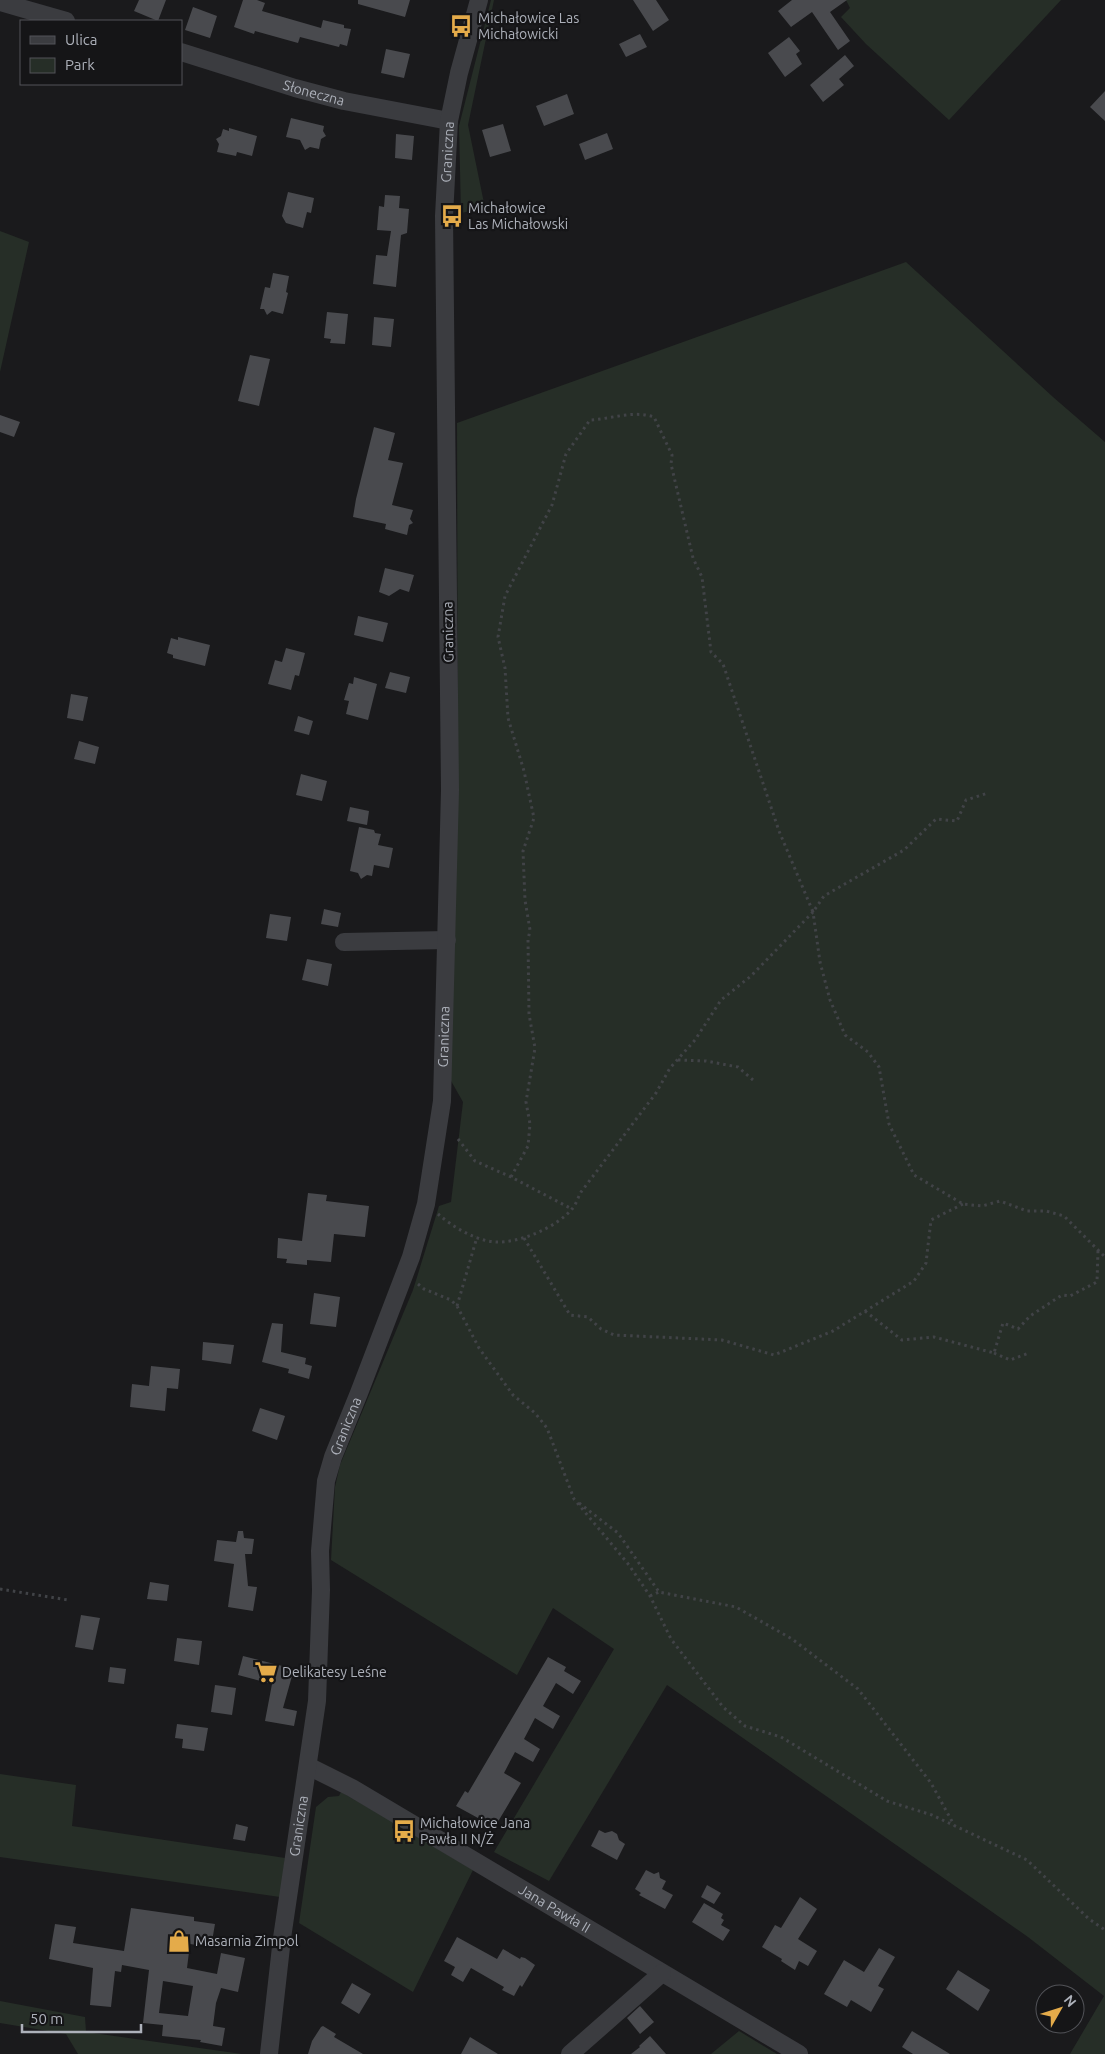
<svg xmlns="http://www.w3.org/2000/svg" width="1105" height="2054" font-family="Ubuntu,sans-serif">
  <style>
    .green { fill: #262e27 }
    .building { fill: #494a4e; fill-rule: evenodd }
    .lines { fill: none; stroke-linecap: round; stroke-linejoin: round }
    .path { stroke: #414347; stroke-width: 3; stroke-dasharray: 2.5 4; stroke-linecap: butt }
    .minor { stroke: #3b3c40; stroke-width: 18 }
    .labels { text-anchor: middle; stroke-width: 4.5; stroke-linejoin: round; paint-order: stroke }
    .poi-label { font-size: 14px; fill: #adb1ba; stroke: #151517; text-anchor: start }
    .street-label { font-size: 14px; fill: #adb1ba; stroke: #151517 }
  </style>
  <rect width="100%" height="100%" fill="#1a1a1c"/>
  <path class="green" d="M491,0h3l-26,125 17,83 -24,5 -2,-87z
    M846,0h215l-112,120 -83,-76 -25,-27 9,-9z
    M0,231l29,11 -29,130z
    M906,262l147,135 52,45v1612h-35l34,-58 -76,-59 -361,-252 -118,196 -55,-29 120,-203 -61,-41 -36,67 -186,-115 4,-73 5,-22 73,-175 26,-84 12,-4 12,-100 -13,-23 8,-286 -1,-370z
    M0,1774l76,11 -4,41 213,32 -5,39 -280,-40z
    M341,1792l52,30 -1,6 15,9 4,-4 62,37 -60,122 -114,-69 17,-116 12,-10 11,-1z
    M0,2001l85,16 1,15 156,22h-164l-12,-20 -66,-11z
    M739,2031l38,23h-66z"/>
  <path class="building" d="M139,0h27l-8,21 -24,-10z
    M243,0h14l8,3 -3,8 59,17 2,-8 21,5v3l7,1 -4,17 -7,-2 -1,3 -39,-10 -2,6 -43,-12 -1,3 -20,-7z
    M358,0h52l-5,17 -47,-13z
    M633,0h23l13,20 -16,11z
    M792,0h55l-17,12 20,29 -12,9 -26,-38 -21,15 -13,-16z
    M193,7l24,9 -7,22 -25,-8z
    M640,34l7,13 -21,10 -7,-13z
    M789,37l11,14 -4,3 6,10 -17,13 -17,-24z
    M386,49l24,5 -6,24 -23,-5z
    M845,55l9,11 -15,13 5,6 -21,17 -13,-17z
    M1105,91v30l-15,-14z
    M567,94l7,20 -30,12 -8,-20z
    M291,118l33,8 -1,5 3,5 -5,3 -2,10 -9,-2 -5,3 -5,-10 -14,-3z
    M503,124l8,27 -21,6 -8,-27z
    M229,128l28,8 -5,20 -15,-4 -1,4 -19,-4 2,-8 -3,-5 5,-3 2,-7 6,2z
    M607,133l6,16 -28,11 -6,-16z
    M396,134l18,2 -2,24 -17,-2z
    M288,192l26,6 -3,15 -4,-1 -4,16 -17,-5 -4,-7z
    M385,195l15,1 -1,12 10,1 -2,24 -6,2 -5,52 -23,-3 3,-29 11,1 4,-25 -14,-1 2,-24 5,1z
    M273,273l16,3 -3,16 2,1 -5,21 -11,-3 -5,4 -3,-6h-4l5,-22 5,1z
    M327,312l21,2 -3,30 -15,-1 1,-4 -7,-1z
    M374,317l20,2 -3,28 -19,-2z
    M250,355l20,4 -11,47 -21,-5z
    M0,415l20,7 -6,15 -14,-5z
    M374,427l21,6 -7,27 15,3 -11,42 21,5 -3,9 3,4 -4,2 -2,10 -22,-6 1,-5 -33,-7 3,-18z
    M385,568l29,7 -5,17 -9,-3 -11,7 -10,-4z
    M358,616l30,7 -5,19 -29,-7z
    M178,637l32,8 -5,21 -32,-8v-3l-6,-2 4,-15 7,2z
    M286,648l19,5 -6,23 -4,-1 -4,15 -23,-6 7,-24 7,2z
    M390,672l20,5 -4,16 -21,-5z
    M354,677l23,7 -9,36 -22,-6 3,-13 -5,-1 5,-17 4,1z
    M71,694l17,3 -5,24 -16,-3z
    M298,716l15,5 -4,14 -15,-4z
    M79,741l20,6 -4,17 -21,-5z
    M301,774l26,7 -5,20 -26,-6z
    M350,807l19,4 -2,14 -20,-4z
    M359,827l15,3 1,3 6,1 -3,11 15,3 -4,20 -15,-3 -2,11 -5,-1 -6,4 -3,-6 -8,-2z
    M324,909l17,4 -3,14 -17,-3z
    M270,914l21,3 -4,24 -21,-3z
    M307,959l25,5 -4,22 -26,-6z
    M308,1193l19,2 -1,6 43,5 -4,31 -31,-3 -3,28 -24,-2v5l-21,-2 1,-4 -10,-1 1,-20 24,3z
    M314,1293l26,4 -4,30 -26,-3z
    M272,1323l11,1 -2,28 25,6 -1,6 7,2 -3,13 -21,-6 1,-4 -27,-7z
    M203,1342l31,3 -3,19 -29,-4z
    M151,1366l29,3 -2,20 -11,-1 -2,23 -35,-4 2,-23 17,2z
    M260,1408l25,8 -8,24 -25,-9z
    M238,1531h5l1,7 10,1 -2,15h-7l3,32 9,1 -4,24 -25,-4 6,-43 -20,-3 3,-21 19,2z
    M150,1582l19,3 -2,16 -20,-2z
    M81,1615l19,3 -7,32 -18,-3z
    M177,1638l25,3 -3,24 -25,-4z
    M243,1656l51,13 -11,39 14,3 -3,15 -29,-5 7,-37 -34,-9z
    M548,1657l18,10 -2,4 17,10 -8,13 -17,-11 -13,23 17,10 -7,13 -18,-11 -11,21 16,10 -7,13 -18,-10 -11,21 17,10 -25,42 -17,-10 -1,3 -22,-12 9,-15 3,2z
    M110,1667l16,2 -2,15 -16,-2z
    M215,1685l21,3 -4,27 -21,-3z
    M177,1724l31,4 -4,23 -22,-3 1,-9 -8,-1z
    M236,1824l12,3 -3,14 -12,-2z
    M599,1830l6,3 7,-2 5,3 2,6 6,4 -8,16 -26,-14z
    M646,1870l8,4 5,-2 1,6 6,3 -4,8 11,6 -8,14 -26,-14 2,-2 -6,-4z
    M707,1885l14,8 -7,11 -13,-7z
    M800,1897l17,12 -19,30 19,12 -9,15 -9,-5 -4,9 -14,-9 1,-2 -20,-12 13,-22 6,3z
    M704,1903l19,11 -2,4 3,2 -3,5 9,5 -7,11 -31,-19z
    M131,1908l63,9v4l21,3 -4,23 -21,-3 -3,24 30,6 4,-21 24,5 -7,34 -17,-4 -5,15 -3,23 12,2 -3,18 -22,-4 1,-2 -39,-4 1,-11 -20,-2 6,-53 -27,-5 -1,7 -6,-1 -4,36 -21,-2 3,-37 -44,-9 6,-35 21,3 -3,16 51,8zM163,1981l30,5 -5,30 -29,-3z
    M457,1937l40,22 6,-10 17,10 1,-2 4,1 10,7 -13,22 -2,-2 -6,11 -12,-6 2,-3 -33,-19 -8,14 -12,-7 4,-8 -11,-6z
    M879,1948l16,9 -17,29 6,3 -13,23 -20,-12 -4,7 -23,-13 20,-34 20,12z
    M958,1970l32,20 -12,21 -32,-22z
    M352,1983l19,11 -12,20 -18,-11z
    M640,2006l14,16 -14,12 -13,-16z
    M323,2026l13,8 -2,3 29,17h-55l4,-13 9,-14z
    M912,2031l15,9 23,14h-37l-11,-7z
    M650,2036l16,18h-35l9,-7 -1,-1z
    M470,2037l28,17h-37z"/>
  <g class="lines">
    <path class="path" d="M678,1060l28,1 32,6 15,13
      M458,1139l17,22 36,16 61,32
      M511,1177l17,-31 2,-22 -4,-22 9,-54 -6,-34 -1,-74 2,-10 -5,-30 -2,-49 11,-33 -10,-47 -16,-53 -3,-50 -7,-31 7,-41 47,-91 14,-51 24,-34c21,-1 44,-10 64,-3l18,38 -1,9 22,94 9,19 9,75 12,12 56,167 34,81 11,-16 80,-46 32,-31 21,2 9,-21 22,-7
      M438,1214c15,13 38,27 58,28 24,1 61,-15 76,-33 4,-4 6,-12 9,-17l75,-99 14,-25 25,-28 26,-40 30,-24 62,-64 7,50 10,38 15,35 23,17 11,15 10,57 25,51 49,29 19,2 18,-5 27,10h19l18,5 41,41
      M524,1238l46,77 18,2 13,12 13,6 108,5 52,15 59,-24 81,-50 12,-18 5,-43 32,-16
      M418,1284l6,5 27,11 6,6 22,42 34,47 22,18 12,15 27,71 55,66 21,31 21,43 52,68 22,19 36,11 106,64 45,14 95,45 62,59 16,11
      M457,1306l20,-69
      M865,1311l37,29 32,-3 60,16 9,-30 15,6 12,-13 32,-21 8,1 27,-14 1,-32
      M994,1353l16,7 19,-7
      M579,1503l39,30 41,59 77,15 56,32 66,50 73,94 23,42
      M0,1589l68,11
      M650,1596l9,-4"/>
    <g class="minor">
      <path d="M0,2l66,19"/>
      <path id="s1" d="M181,52l114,36 49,13 105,20"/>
      <path d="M344,942l103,-2"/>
      <path id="s2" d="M308,1766l44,22 447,266"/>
      <path id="s3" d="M269,2054l13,-116 35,-237 4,-111 -1,-39 6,-70 7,-24 26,-64 52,-136 15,-53 16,-103 8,-311 -6,-574 5,-95 10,-48 20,-73"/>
      <path d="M570,2054l92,-81"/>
    </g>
  </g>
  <defs>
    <symbol id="bus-bare" viewBox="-9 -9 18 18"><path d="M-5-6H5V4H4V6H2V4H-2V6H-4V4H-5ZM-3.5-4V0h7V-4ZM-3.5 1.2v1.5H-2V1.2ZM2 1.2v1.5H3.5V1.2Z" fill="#e4ab4a" stroke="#151517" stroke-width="2.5" paint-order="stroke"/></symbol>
    <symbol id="supermarket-bare" viewBox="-9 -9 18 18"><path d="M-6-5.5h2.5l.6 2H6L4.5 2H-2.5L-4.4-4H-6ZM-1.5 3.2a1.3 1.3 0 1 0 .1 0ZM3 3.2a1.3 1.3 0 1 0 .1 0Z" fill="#e4ab4a" stroke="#151517" stroke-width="2.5" paint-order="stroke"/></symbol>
    <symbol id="shop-bare" viewBox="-9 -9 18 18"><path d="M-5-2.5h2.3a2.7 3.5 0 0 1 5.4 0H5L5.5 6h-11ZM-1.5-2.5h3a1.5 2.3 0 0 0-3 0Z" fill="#e4ab4a" stroke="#151517" stroke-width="2.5" paint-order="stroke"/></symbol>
  </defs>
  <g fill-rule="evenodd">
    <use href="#bus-bare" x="445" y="10" width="32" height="32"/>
    <use href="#bus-bare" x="436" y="200" width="32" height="32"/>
    <use href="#supermarket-bare" x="250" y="1656" width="32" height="32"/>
    <use href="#bus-bare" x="388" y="1815" width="32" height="32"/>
    <use href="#shop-bare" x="163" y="1925" width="32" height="32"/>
  </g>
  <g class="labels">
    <g class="poi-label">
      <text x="478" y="23">Michałowice Las<tspan x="478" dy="16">Michałowicki</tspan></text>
      <text x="468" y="213">Michałowice<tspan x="468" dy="16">Las Michałowski</tspan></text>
      <text x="282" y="1677">Delikatesy Leśne</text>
      <text x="420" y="1828">Michałowice Jana<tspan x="420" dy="16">Pawła II N/Ż</tspan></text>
      <text x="195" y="1946">Masarnia Zimpol</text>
    </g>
    <g class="street-label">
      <text dy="5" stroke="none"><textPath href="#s1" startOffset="139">Słoneczna</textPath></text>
      <text dy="5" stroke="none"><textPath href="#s3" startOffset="1925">Graniczna</textPath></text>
      <text transform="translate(448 632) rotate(-91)" y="5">Graniczna</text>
      <text dy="5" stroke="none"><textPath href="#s3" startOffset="1040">Graniczna</textPath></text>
      <text dy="5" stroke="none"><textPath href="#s3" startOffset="635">Graniczna</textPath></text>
      <text dy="5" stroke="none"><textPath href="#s3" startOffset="230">Graniczna</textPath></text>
      <text dy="5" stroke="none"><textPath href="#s2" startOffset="285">Jana Pawła II</textPath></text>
    </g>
  </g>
  <rect x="20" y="20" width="162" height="65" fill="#151517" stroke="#525358"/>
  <rect x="30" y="36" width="25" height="8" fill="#3b3c40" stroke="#525358"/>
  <text x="65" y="45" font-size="15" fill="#adb1ba">Ulica</text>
  <rect x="30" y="58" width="25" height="15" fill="#262e27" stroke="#525358"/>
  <text x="65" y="70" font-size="15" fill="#adb1ba">Park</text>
  <g transform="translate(1060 2009) rotate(51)"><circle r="24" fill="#151517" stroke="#525358"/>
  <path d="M0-4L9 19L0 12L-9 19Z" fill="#e4ab4a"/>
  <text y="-8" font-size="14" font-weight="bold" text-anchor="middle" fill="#adb1ba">N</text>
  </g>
  <path d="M22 2024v8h119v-8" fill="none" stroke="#adb1ba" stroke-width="2.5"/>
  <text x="30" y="2024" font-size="15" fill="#adb1ba" stroke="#151517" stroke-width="4" paint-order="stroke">50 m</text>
</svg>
